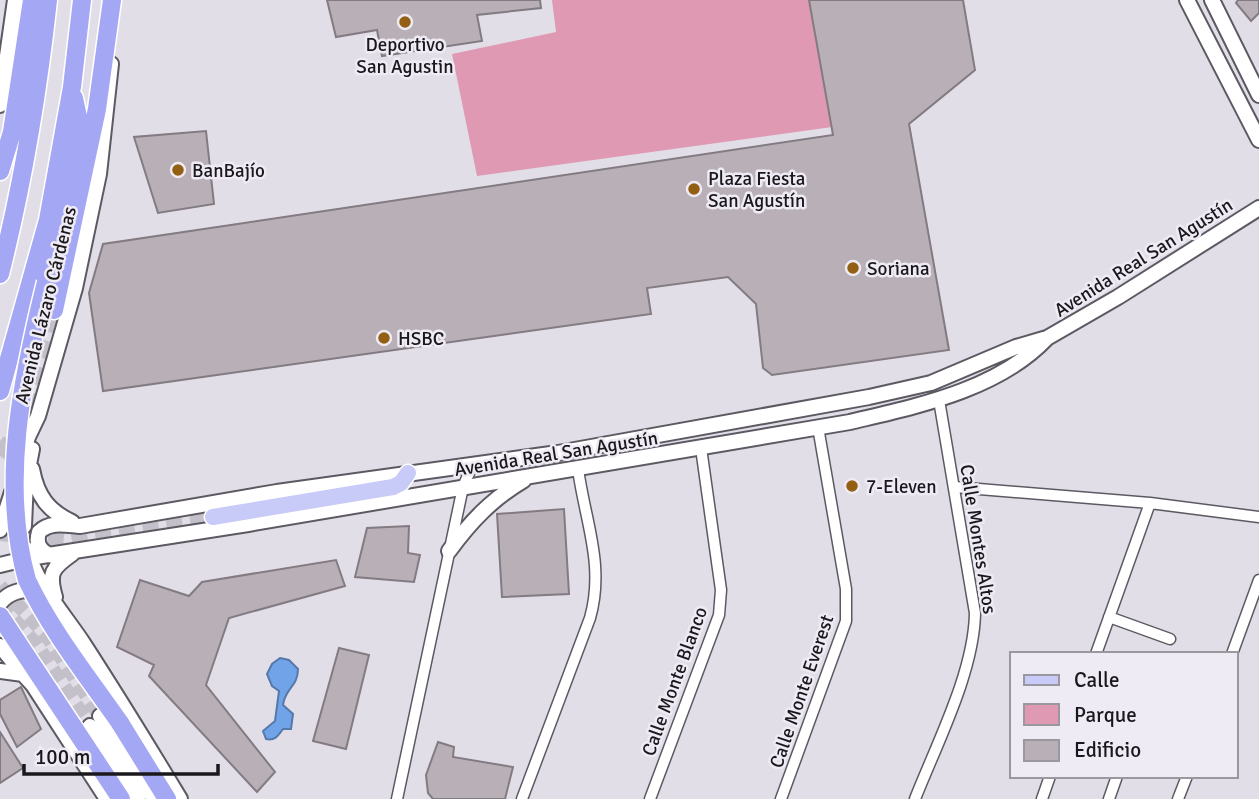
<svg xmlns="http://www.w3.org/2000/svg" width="1259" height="799" font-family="Signika,sans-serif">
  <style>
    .green { fill: #df99b3 }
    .water { fill: #70a3e8; stroke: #5679ab; stroke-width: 2 }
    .building { fill: #b8afb7; stroke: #837b82; stroke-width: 2 }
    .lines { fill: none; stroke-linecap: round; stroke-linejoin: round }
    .secondary-tunnel { stroke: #c4c0c9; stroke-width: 14; stroke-dasharray: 14 7; stroke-linecap: butt }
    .primary-tunnel { stroke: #c4c0c9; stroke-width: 16; stroke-dasharray: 16 8; stroke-linecap: butt }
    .highway-tunnel { stroke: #c4c0c9; stroke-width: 18; stroke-dasharray: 18 9; stroke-linecap: butt }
    .street-casing { stroke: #5d5962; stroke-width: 13 }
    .secondary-casing { stroke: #5d5962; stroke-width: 18 }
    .primary-casing { stroke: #fff; stroke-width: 19 }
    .highway-casing { stroke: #fff; stroke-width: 21 }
    .street { stroke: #fff; stroke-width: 10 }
    .secondary { stroke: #fff; stroke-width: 14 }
    .primary { stroke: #c8caf8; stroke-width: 16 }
    .highway { stroke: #a3a7f4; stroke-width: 18 }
    .highway-bridge-casing { stroke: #fff; stroke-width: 21; stroke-linecap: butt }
    .highway-bridge { stroke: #a3a7f4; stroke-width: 18 }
    .poi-dot { fill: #935f12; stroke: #efebf5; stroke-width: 2.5 }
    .labels { text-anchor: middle; stroke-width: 5; stroke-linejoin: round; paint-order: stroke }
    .poi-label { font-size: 19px; fill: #1a181c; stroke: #efebf5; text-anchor: start }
    .street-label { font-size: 19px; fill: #1a181c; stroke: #efebf5 }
  </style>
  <rect width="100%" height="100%" fill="#e2dee8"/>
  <path class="green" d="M552,0h257l23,127 -355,49 -25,-122 104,-22z"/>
  <path class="water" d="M280,658l9,2 9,9c0,18 -13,19 -15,36l10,9 -2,15h-8c-5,7 -8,12 -17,10l-3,-8 12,-10 4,-30 -7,-5 -5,-12 5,-10z"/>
  <path class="building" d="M327,0h213l1,8 -64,7 5,26 -100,15 -5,-26 -41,7z
    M809,0h154l12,70 -66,54 40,226 -177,25 -9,-7 -7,-64 -28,-27 -81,11 4,26 -548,77 -14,-98 14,-49 730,-109z
    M1238,0h21v13l-8,8 -15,-18z
    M206,131l8,73 -56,9 -24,-76z
    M564,509l5,85 -67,3 -5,-83z
    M409,526l-1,27 12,2 -6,27 -59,-5 12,-49z
    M336,560l9,26 -116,32 -23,67 69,87 -18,20 -108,-116 5,-11 -37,-18 23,-67 49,16 13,-14z
    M339,648l30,7 -23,94 -33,-8z
    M21,687l20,42 -24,18 -17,-33v-14z
    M0,732l23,36 -23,15z
    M438,742l16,5 -1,10 60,10 -8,32h-72l-5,-6 -2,-18z"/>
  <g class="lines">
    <path class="secondary-tunnel" d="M0,586l46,49 54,81
      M0,604l37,41 53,81"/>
    <path class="primary-tunnel" d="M0,533l65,7 148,-23"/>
    <path class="highway-tunnel" d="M0,456l19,-25 6,-11 29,-110"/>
    <defs>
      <path id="street" d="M955,487l195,16 109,14
        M1109,617l61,22
        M1096,654l54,-151
        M1232,654l27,-74
        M397,799l66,-312 10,-23
        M522,799l68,-181c15,-53 -5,-97 -12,-149
        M650,799l69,-184 2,-25 -20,-142
        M781,799l65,-178v-32l-28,-162
        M915,799c22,-56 59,-127 60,-186l-36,-213
        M1042,799l8,-23
        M1109,799l8,-23
        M1178,799l9,-23"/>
      <path id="secondary" d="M1187,0l72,140
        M1212,0l47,95
        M0,105l15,-105
        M20,462l8,-25 10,-21 37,-128 24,-114 12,-110
        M32,469c5,27 16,42 40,53
        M24,526l2,-46 6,-31
        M0,530l12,-38
        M28,550c4,28 38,67 55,93 33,51 65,103 97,156
        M449,551c22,-30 43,-52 75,-71
        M53,556c-12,-4 -18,-11 -14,-24 11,-11 27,-7 41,-6l197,-34 281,-39 311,-56 62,-14 85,-36 31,-9 71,-41 141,-89
        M0,565l29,-7 219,-34 602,-102c67,-16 148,-32 197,-84
        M55,597c-7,-24 -3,-29 17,-43
        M0,603c9,-11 26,-17 39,-9
        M0,646l23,28
        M0,671l23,3 10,11 74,114
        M100,716l54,83
        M90,726l48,73"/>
      <path id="primary" d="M213,517l180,-30 8,-4 7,-10"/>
      <path id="highway" d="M0,171l12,-39 20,-132
        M0,274c23,-91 38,-182 48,-274
        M46,282l31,-139 2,-21 -5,-24
        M54,310l43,-201 15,-109
        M0,391l48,-171 24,-133 10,-87
        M0,616l121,183
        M120,723l47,76"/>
    </defs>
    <use href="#street" class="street-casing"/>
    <use href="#secondary" class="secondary-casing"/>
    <use href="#primary" class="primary-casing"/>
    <use href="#highway" class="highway-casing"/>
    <use href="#street" class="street"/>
    <use href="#secondary" class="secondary"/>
    <use href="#primary" class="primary"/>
    <use href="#highway" class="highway"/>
    <defs>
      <path id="highway-bridge" d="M46,282c-24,96 -46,202 -19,298 24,51 61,97 93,143"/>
    </defs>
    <use href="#highway-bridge" class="highway-bridge-casing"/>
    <use href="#highway-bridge" class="highway-bridge"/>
  </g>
  <g class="poi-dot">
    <circle cx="405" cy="22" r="7"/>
    <circle cx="178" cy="170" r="7"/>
    <circle cx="694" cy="189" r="7"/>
    <circle cx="853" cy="268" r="7"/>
    <circle cx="384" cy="338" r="7"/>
    <circle cx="852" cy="486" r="7"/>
  </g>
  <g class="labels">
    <g class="poi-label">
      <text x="405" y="51" text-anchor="middle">Deportivo<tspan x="405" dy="22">San Agustin</tspan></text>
      <text x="192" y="177">BanBajío</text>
      <text x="708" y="185">Plaza Fiesta<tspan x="708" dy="22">San Agustín</tspan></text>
      <text x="867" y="275">Soriana</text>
      <text x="398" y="345">HSBC</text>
      <text x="866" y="493">7-Eleven</text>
    </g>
    <g class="street-label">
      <text transform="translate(1143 257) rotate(-32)" y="7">Avenida Real San Agustín</text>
      <text transform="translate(45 305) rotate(-76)" y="7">Avenida Lázaro Cárdenas</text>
      <text transform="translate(556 453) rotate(-9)" y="7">Avenida Real San Agustín</text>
      <text transform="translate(979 539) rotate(81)" y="7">Calle Montes Altos</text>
      <text transform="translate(674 681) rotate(-70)" y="7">Calle Monte Blanco</text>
      <text transform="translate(801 691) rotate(-71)" y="7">Calle Monte Everest</text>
    </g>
  </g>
  <rect x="1010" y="652" width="228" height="126" fill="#efebf5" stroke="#9a979e" stroke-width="2"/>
  <rect x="1024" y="675" width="35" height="10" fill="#c8caf8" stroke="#9a979e" stroke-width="2"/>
  <text x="1074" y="687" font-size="21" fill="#1a181c">Calle</text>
  <rect x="1024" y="704" width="35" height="21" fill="#df99b3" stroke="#9a979e" stroke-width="2"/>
  <text x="1074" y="722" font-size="21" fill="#1a181c">Parque</text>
  <rect x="1024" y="740" width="35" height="21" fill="#b8afb7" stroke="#9a979e" stroke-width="2"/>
  <text x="1074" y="757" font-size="21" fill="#1a181c">Edificio</text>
  <path d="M24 764v10h194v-10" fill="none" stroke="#1a181c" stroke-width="3.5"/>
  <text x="35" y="764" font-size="21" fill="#1a181c" stroke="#efebf5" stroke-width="5" paint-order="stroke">100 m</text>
</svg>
